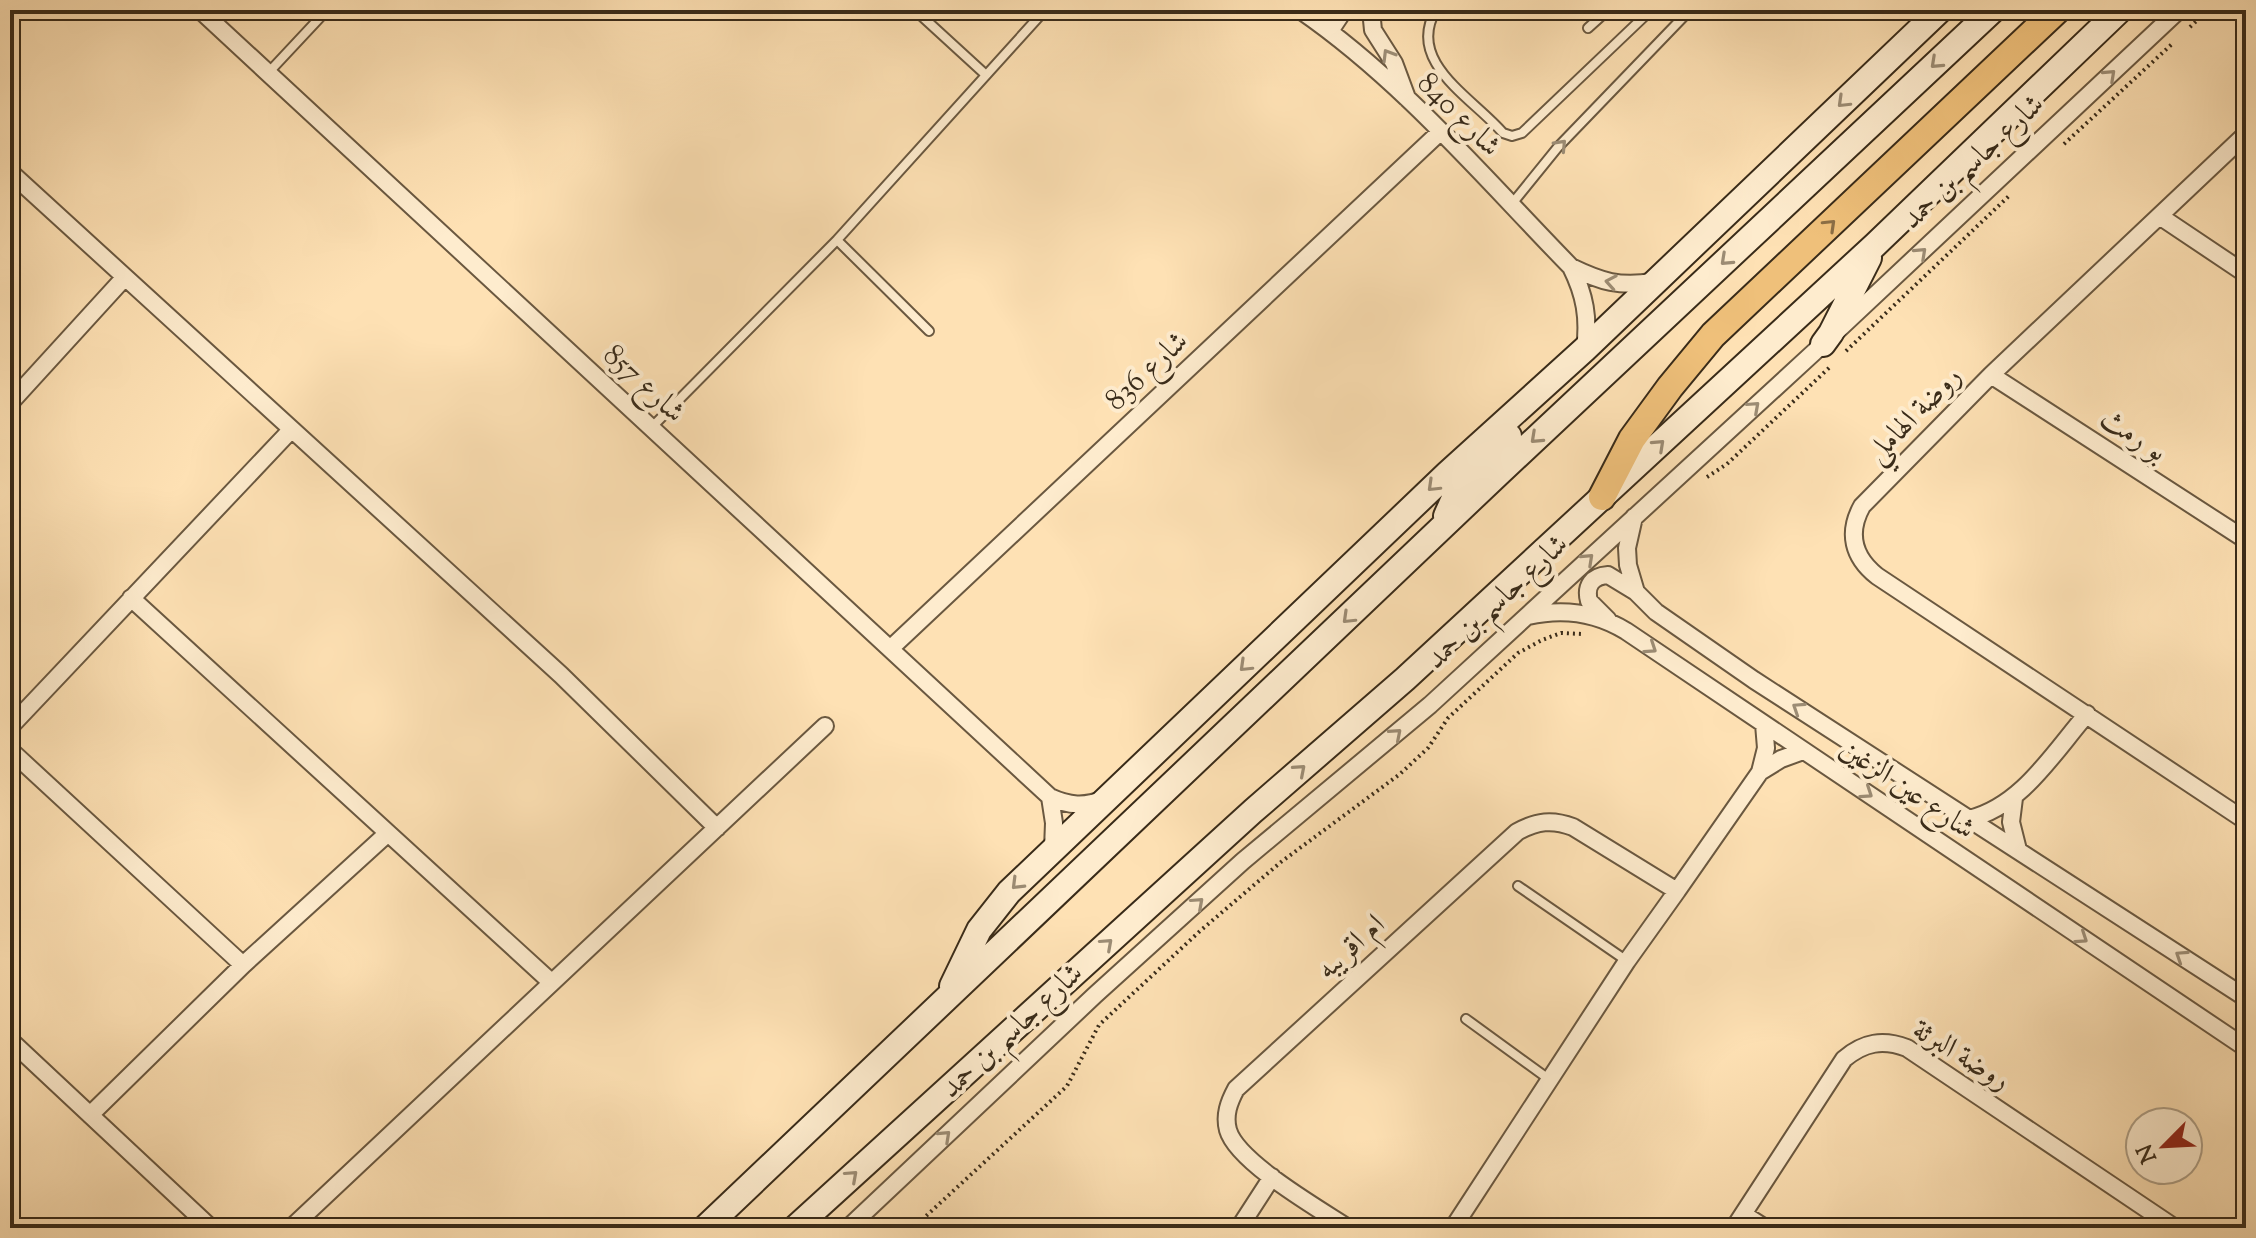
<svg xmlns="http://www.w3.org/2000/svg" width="2256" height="1238" font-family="'Sorts Mill Goudy',Amiri,serif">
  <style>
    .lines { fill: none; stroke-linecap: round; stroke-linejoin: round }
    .lane-casing { stroke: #6a5840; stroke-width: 12 }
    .street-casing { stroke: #6a5840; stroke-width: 20 }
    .secondary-casing { stroke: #392b19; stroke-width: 28 }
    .primary-casing { stroke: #392b19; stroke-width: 30 }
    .path { stroke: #392b19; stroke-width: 4; stroke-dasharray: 2 4; stroke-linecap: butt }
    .lane { stroke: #feecce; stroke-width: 8 }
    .street { stroke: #feecce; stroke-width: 16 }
    .secondary { stroke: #feecce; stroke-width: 24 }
    .primary { stroke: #efc07a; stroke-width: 26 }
    .oneway { stroke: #9c8c74 }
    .oneway2 { stroke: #8b6e45 }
    .labels { text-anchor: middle; stroke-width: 8; stroke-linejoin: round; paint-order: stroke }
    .street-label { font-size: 30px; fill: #392b19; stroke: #feecce }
  </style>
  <rect width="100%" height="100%" fill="#fee1b4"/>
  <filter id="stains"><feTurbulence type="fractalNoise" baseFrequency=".0025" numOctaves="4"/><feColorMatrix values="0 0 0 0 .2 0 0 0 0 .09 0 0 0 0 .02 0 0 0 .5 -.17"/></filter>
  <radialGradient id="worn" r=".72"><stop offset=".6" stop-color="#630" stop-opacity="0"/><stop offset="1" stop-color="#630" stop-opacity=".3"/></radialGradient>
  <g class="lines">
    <defs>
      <path id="lane" d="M915,10l71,65
        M1436,10c-31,52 37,88 67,123l9,3 10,-3 129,-123
        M1583,15l5,-5
        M1588,28l20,-18
        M269,72l58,-62
        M1511,205l47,-58 132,-137
        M837,240l92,91
        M652,427l185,-187 208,-230
        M1518,886l109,75
        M1466,1019l84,61"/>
      <path id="street" d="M200,10l850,787c19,9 35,10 54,2
        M1300,10c102,70 185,169 271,257 14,28 18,51 14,82
        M1371,10l2,20 21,33 13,35
        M10,11l1,-1
        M1330,31l14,-21
        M2246,134l-255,241 -129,131c-15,27 -9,51 15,70l369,245
        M10,172l551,503 156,153
        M2161,217l85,57
        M1571,267c31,15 48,20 82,15
        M1991,375l255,165
        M10,403l115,-126
        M1634,517l-7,31 1,17 8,27 20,20 98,68 492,318
        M131,598l420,384
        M1528,616c35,-8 67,-4 98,15l620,417
        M1608,620l-19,-19c-4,-15 3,-25 19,-26l28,17
        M891,648l549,-516
        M10,727l281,-297
        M10,750l233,215
        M1760,772l21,-13 22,-8
        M1050,797l4,26 -1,26
        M2014,798l-3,24 7,28
        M1969,819c53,-13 84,-66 118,-105
        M1677,891l83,-119 6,-24 -2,-24
        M10,1040l201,188
        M90,1115l153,-150 145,-132
        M1743,1214l22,14
        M291,1228l534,-502
        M848,1228l247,-233 148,-134 187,-156 393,-361 356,-334
        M1239,1228l33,-51
        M1348,1228c-29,-19 -111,-66 -120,-98 -4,-15 1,-28 8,-41l281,-257c20,-11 35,-13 56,-5l104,64 -50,70 -174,267
        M1734,1228l110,-169c20,-17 39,-20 63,-11l268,180"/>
      <path id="secondary" d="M1823,344l8,-11 38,-75
        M1446,516l12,-27 51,-53
        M952,986l27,-56 30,-38 438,-418 138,-125 355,-339
        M705,1228l792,-753 496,-465
        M795,1228l458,-417 152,-132 470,-434 245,-235"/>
      <path id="primary" d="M1602,497l30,-58 38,-52 43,-52 344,-325"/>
    </defs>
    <use href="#lane" class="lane-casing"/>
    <use href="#street" class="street-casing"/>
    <use href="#secondary" class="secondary-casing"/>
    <use href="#primary" class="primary-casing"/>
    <path class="path" d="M2190,27l18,-17
      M2064,144l108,-100
      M1846,351l165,-157
      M1707,477l20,-13 104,-98
      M913,1228l154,-142 32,-61 101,-94 81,-69 119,-88 28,-26 20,-30 70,-65 24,-13 19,-7 21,1"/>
    <use href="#lane" class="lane"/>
    <use href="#street" class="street"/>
    <use href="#secondary" class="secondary"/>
    <use href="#primary" class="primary"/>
  </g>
  <defs><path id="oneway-chevron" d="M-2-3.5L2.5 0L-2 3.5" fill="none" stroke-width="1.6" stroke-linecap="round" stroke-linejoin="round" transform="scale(2)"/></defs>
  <g class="oneway">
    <use href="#oneway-chevron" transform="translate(1388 55) rotate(-121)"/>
    <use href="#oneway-chevron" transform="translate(1936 63) rotate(137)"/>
    <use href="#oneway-chevron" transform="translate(2110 75) rotate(-43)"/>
    <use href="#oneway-chevron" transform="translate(1843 102) rotate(136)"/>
    <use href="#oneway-chevron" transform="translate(1561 145) rotate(-47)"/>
    <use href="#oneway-chevron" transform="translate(1921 253) rotate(-43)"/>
    <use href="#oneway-chevron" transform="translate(1726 260) rotate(137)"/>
    <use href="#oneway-chevron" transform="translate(1611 282) rotate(-170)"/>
    <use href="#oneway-chevron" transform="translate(1754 407) rotate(-42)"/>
    <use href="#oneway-chevron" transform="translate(1536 438) rotate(137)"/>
    <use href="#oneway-chevron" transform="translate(1659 445) rotate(-43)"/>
    <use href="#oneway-chevron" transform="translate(1433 486) rotate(136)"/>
    <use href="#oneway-chevron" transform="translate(1588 559) rotate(-43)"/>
    <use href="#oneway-chevron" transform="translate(1348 618) rotate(136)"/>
    <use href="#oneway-chevron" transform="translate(1651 648) rotate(34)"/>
    <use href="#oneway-chevron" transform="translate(1245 666) rotate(136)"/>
    <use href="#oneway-chevron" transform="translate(1798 708) rotate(-147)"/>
    <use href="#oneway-chevron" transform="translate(1396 734) rotate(-41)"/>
    <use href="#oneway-chevron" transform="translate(1300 770) rotate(-41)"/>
    <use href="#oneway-chevron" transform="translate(1867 793) rotate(34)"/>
    <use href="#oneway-chevron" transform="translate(1017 884) rotate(135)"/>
    <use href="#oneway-chevron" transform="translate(1198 903) rotate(-42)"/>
    <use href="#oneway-chevron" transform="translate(2082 938) rotate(34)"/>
    <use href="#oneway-chevron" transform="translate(1107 944) rotate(-42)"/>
    <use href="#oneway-chevron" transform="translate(2181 956) rotate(-147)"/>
    <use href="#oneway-chevron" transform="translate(945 1136) rotate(-43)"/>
    <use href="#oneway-chevron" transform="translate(852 1176) rotate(-42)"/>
  </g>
  <use class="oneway2" href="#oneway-chevron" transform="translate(1830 225) rotate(-44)"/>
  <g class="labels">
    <g class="street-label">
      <text transform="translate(1460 114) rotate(45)" y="10">شارع 840</text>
      <text transform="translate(1972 161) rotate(-43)" y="10">شارع جاسم بن حمد</text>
      <text transform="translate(1146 370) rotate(-43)" y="10">شارع 836</text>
      <text transform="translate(645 383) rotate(43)" y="10">شارع 857</text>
      <text transform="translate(1913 414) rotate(-46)" y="10">روضة الهاملي</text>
      <text transform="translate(2134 434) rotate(33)" y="10">بو رمث</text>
      <text transform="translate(1496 601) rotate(-43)" y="10">شارع جاسم بن حمد</text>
      <text transform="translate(1908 788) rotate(34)" y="10">شارع عين الزغين</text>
      <text transform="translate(1350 946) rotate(-42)" y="10">ام اقريبه</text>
      <text transform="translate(1011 1030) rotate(-43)" y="10">شارع جاسم بن حمد</text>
      <text transform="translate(1962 1054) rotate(31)" y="10">روضة البرثة</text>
    </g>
  </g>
  <rect width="2256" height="1238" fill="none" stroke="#fee1b4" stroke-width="40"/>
  <rect x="12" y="12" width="2232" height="1214" fill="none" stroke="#392b19" stroke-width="4"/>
  <rect x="20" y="20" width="2216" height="1198" fill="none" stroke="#392b19" stroke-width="2"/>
  <g transform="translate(2164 1146) rotate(246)"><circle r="38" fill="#feecce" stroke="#af9f86" stroke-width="2"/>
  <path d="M0-6L14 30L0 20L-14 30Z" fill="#8f2418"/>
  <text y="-12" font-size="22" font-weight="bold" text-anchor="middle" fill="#392b19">N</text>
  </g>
  <rect width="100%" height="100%" filter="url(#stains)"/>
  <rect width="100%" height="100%" fill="url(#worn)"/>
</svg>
